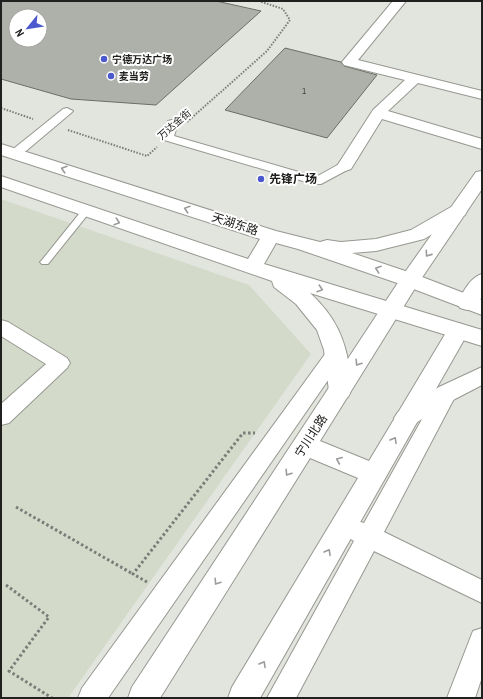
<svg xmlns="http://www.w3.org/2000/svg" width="483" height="699" font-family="'Archivo Narrow','Noto Sans SC',sans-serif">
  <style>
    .built { fill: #d4daca }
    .building { fill: #aeb1a9; stroke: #6b6e67; fill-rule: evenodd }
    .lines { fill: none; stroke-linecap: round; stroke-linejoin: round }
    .service-casing { stroke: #969891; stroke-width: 2 }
    .pedestrian-casing { stroke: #969891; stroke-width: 2 }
    .minor-casing { stroke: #969891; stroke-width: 2 }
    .secondary-casing { stroke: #969891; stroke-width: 2 }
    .primary-casing { stroke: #969891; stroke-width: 2 }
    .path-far1 { stroke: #7a7c77; stroke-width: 2; stroke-dasharray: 1.5 1.5; stroke-linecap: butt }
    .path { stroke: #7a7c77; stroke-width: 3; stroke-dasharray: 2.5 2.5; stroke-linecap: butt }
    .service { fill: #fff; fill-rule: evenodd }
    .pedestrian { fill: #fff; fill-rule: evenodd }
    .minor { fill: #fff; fill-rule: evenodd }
    .secondary { fill: #fff; fill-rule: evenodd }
    .primary { fill: #fff; fill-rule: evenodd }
    .oneway { stroke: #9b9b9a }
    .poi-dot { fill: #4c59ce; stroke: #fff; stroke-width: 1.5 }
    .labels { text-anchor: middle; stroke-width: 4; stroke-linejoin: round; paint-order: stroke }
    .far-number-label { font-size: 9px; fill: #444541 }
    .far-poi-label { font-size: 10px; font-weight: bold; fill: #20211e; stroke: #fff; text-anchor: start }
    .far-street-label { font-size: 10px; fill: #20211e; stroke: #fff }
    .poi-label { font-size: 12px; font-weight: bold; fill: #20211e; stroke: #fff; text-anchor: start }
    .street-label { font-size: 12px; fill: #20211e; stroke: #fff }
  </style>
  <rect width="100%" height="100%" fill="#e2e5dd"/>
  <path class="built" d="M1,199l248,86 62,69 -243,344h-67z"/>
  <path class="building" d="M1,1h215l45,10 -105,94 -85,-6 -70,-20zM16,16h24v24h-24z
    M285,48l56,14 3,4 33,9 -50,63 -102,-28z"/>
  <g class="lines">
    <defs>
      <path id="service" d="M86,208l4,3 -1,2 -41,51h-6l-2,-2 2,-2 41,-51z"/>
      <path id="pedestrian" d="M67,108l6,3 -2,2 -51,43h-8l-2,-3 2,-3 51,-41z
        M172,120l4,1 2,2 -4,13 142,41 25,-14h8l2,3 -2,3 -28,15h-8l-149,-44 -2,-2 6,-17z"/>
      <path id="minor" d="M393,1h13l-48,59 124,31v8l-64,-16 -30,28 94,28v10l-100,-30 -31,50 -6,2 -6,-2 -2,-3 36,-56 32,-30 -61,-15 -2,-3z
        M1,320l7,2 59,36 3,5 -3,5 -58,55 -8,2v-21l45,-40 -45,-28z
        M335,348l7,2 3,5 -3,5 -234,338h-30l4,-10 246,-338z
        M447,385l7,2 3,6 -73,139 98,48v23l-108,-52 -78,147h-29l87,-157 -5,-3 -4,-7 4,-7 8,-3 7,2 76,-136z
        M482,628v49l-7,21h-28l26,-67z"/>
      <path id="secondary" d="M1,144l275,87 44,11 7,-2 14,2 35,-3 35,-9 40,-23 7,-2 7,2 2,4 -2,4 -41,24 -48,12 -24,2 65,22 65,25v15l-79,-30 -105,-36 -22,-6 -12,21 218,66v16l-172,-53c25,23 36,46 40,80 1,9 3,16 -2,24l-8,3 -8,-3 -3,-6 -5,-41 -7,-20 -21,-26 -22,-17 -2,-6 -271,-94v-11l247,83 12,-20 -259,-84z
        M482,367v18l-27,14 -41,25 -8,3 -8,-3 -4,-6 4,-6 41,-25z"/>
      <path id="primary" d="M482,171v18l-65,96 -97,156 49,20 81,-135 8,-3 8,3 3,5 -209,367h-32l4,-11 126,-209 -48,-20 -150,240h-32l4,-11 271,-412 73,-103z
        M482,274v23l-8,11 -7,2 -7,-2 -3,-5c6,-10 13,-26 25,-29z"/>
    </defs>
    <use href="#service" class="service-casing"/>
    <use href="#pedestrian" class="pedestrian-casing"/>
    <use href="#minor" class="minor-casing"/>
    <use href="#secondary" class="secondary-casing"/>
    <use href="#primary" class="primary-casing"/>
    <path class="path-far1" d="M1,108l32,11
      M187,122l80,-71 23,-31 -7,-11 -24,-8
      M68,130l79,26 10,-9"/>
    <path class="path" d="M16,507l117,67
      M147,582l-14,-8 110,-141h12
      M6,585l43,32 -40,54 43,27"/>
    <use href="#service" class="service"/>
    <use href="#pedestrian" class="pedestrian"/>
    <use href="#minor" class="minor"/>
    <use href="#secondary" class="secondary"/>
    <use href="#primary" class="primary"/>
  </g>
  <defs><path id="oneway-chevron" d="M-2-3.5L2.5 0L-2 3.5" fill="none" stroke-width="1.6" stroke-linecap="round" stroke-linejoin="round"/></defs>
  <g class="oneway">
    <use href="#oneway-chevron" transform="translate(64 169) rotate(-162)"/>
    <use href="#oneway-chevron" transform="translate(187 209) rotate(-162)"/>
    <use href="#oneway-chevron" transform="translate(117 222) rotate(18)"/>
    <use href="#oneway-chevron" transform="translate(428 254) rotate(125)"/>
    <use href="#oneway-chevron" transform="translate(378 269) rotate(-161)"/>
    <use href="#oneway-chevron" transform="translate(320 289) rotate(18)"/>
    <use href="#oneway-chevron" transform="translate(358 363) rotate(123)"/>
    <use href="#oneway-chevron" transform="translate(394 440) rotate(-60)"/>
    <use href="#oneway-chevron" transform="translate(339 460) rotate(-157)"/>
    <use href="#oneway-chevron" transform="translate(288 473) rotate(123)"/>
    <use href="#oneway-chevron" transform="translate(328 552) rotate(-60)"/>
    <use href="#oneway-chevron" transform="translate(217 582) rotate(123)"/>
    <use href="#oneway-chevron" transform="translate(263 664) rotate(-60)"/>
  </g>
  <g class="poi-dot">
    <circle cx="104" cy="59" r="4"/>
    <circle cx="111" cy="76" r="4"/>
    <circle cx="261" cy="179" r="4"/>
  </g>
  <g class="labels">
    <g class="far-number-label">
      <text x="304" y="94">1</text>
    </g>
    <g class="far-poi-label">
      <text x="112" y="63">宁德万达广场</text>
      <text x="119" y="80">麦当劳</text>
    </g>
    <g class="far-street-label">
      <text transform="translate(174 124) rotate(-41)" y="4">万达金街</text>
    </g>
    <g class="poi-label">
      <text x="269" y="183">先锋广场</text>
    </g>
    <g class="street-label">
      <text transform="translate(235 224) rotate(18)" y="4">天湖东路</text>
      <text transform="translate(311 436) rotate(-57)" y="4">宁川北路</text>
    </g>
  </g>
  <rect width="483" height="699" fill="none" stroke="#20211e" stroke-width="4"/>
  <g transform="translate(28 28) rotate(240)"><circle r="19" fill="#ffffff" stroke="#a6a6a5"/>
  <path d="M0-3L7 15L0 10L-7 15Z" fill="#4c59ce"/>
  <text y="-6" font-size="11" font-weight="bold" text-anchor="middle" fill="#20211e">N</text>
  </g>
</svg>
